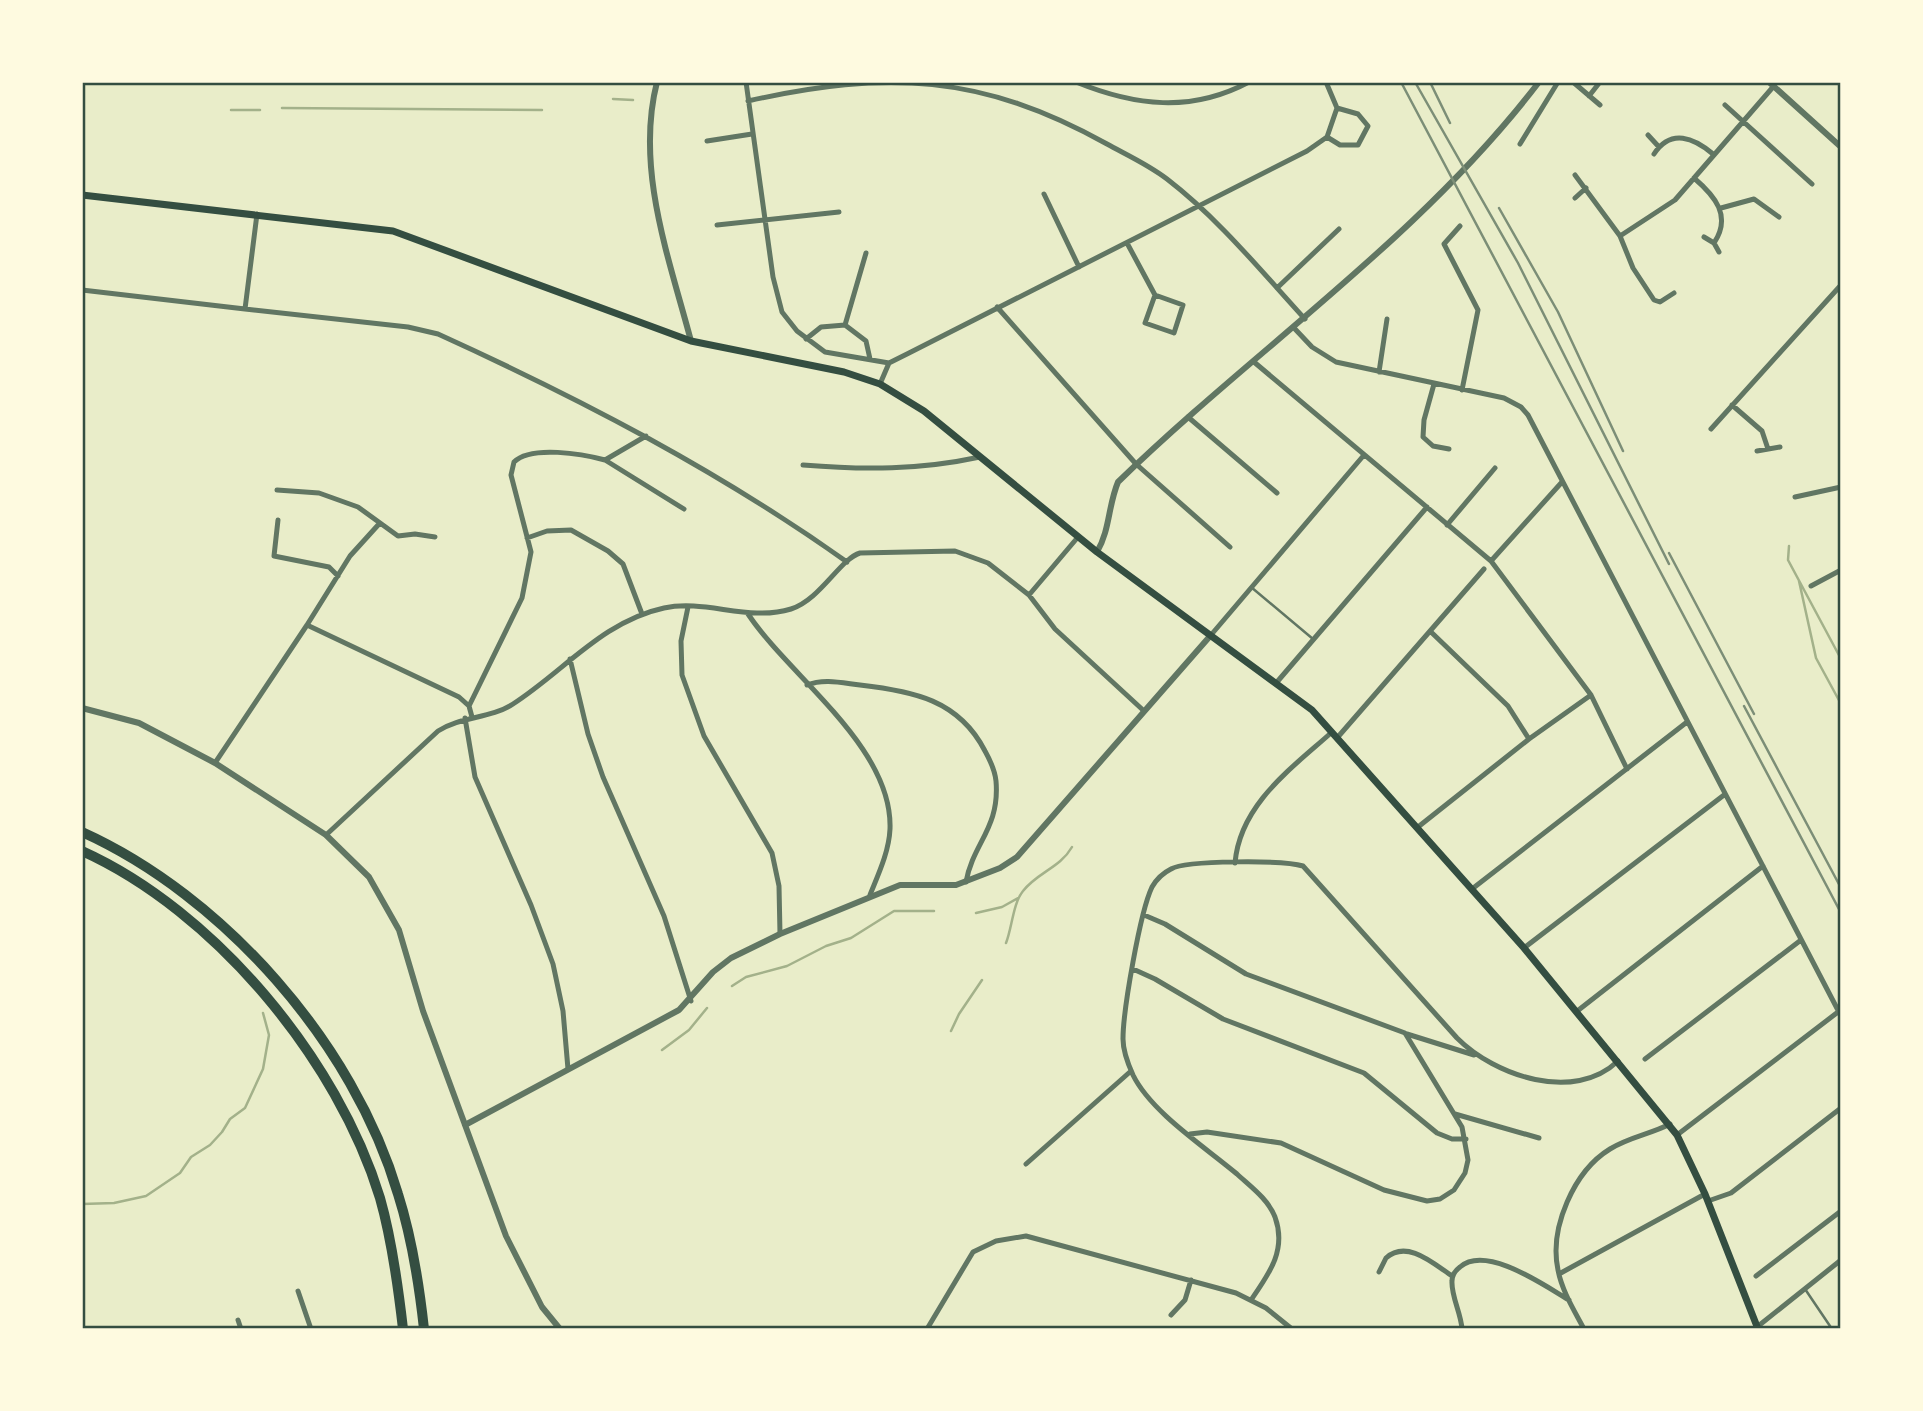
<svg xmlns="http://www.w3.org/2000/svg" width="1923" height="1411" font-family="'Space Grotesk',sans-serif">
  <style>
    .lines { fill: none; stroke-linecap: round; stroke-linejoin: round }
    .stream { stroke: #a3b18a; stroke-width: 2.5 }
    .service { stroke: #617663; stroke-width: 2.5 }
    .minor { stroke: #617663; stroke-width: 5 }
    .tertiary { stroke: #617663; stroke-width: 6 }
    .secondary { stroke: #344e41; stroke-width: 7 }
    .motorway { stroke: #344e41; stroke-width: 10 }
    .rail { stroke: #7c8e77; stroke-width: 2.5 }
    .neatline { fill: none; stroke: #344e41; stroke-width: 2.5 }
  </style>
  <rect width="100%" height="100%" fill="#e9edc9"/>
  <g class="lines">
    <path class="stream" d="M613,99l20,1
      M282,108l260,2
      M231,110h29
      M1789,546l-1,14 53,99
      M1799,581l17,77 25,46
      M976,913l26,-6 16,-9
      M1006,943c6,-15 7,-40 17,-52 15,-19 37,-23 49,-44
      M732,986l14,-9 41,-11 39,-20 25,-8 43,-27h40
      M951,1031l8,-17 23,-34
      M662,1050l27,-20 18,-22
      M82,1204l32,-1 32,-7 34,-23 11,-16 19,-12 12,-13 8,-13 15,-11 18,-39 6,-34 -6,-22"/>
    <path class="service" d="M1251,587l62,52
      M1805,1289l27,40"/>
    <path class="minor" d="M746,82l27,195 9,35 15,19 28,21 64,11
      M1076,82c59,24 115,31 173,0
      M1326,82l11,26
      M1573,82l27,23
      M1589,96l11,-14
      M748,101c139,-31 233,-27 359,43 20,11 42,21 60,35 52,40 94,92 138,140
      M1725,105l87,79
      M1648,135l11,12
      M707,141l45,-7
      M1520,144l38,-62
      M1654,154c17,-26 40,-16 59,0
      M1575,175l45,61 13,32 21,32 6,2 14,-9
      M1694,178c21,18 38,38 20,65l5,9
      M1044,194l35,73
      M1575,198l11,-10
      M1721,208l33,-9 25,18
      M257,214l-12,95 163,18 30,7c143,65 281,137 409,228
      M717,225l122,-13
      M1460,226l-16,18 34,66 -16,80
      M1620,236l55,-36 98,-113
      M1704,237l10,6
      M1127,243l28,52 28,10 -9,28 -29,-10 10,-28
      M1277,288l62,-59
      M82,290l163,19
      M997,307l139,157 94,83
      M845,325l21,-72
      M1295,329l17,18 24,15 168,36 17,9 7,8 313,601
      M806,339l15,-12 24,-2 21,16 4,18
      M1254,362l237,199 100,134 36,74
      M1379,372l8,-53
      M880,384l9,-21 20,-10 398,-202 20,-14 13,8h18l10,-19 -10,-12 -21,-6 -10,29
      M1434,384l-10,36 -1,17 10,9 16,3
      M1732,405l30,26 6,18
      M1188,417l89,76
      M1711,429l130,-144
      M1757,451l23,-4
      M605,460l79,49
      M803,465c61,5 117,5 177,-8
      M277,490l42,3 39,14 40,29 17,-2 20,3
      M1795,497l46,-10
      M278,520l-4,36 55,11 9,9
      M1447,525l48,-57
      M527,538l20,-7 24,-1 37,21 15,13 19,50
      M1491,561l71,-79
      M1811,586l30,-16
      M1029,595l49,-58
      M688,607l-7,34 1,34 22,61 68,117 7,33 1,48
      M748,614c42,63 145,133 142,215 -1,23 -12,46 -20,66
      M307,625l43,-69 29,-32
      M1430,631l78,75 21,33
      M1211,635l153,-180
      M570,659l18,75 15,43 61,139 27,85
      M1277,682l150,-175
      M807,685c17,-7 36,-2 53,0 53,6 99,15 125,66 5,9 10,20 11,30 4,47 -23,62 -30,101
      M469,706l53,-108 9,-46 -20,-77 3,-13c17,-17 69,-8 91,-2l41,-24
      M465,718l10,59 56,128 22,59 10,47 5,58
      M1337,738l147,-169
      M215,763l92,-138 152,72 10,9 3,11
      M1418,827l111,-88 62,-44
      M326,835l112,-104c23,-15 52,-12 75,-27 50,-32 90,-83 151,-96 42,-9 84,14 127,1 29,-9 49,-50 69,-56l95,-2 33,12 41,32 26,34 89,82
      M1235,863c5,-59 57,-95 97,-131
      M1472,889l215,-167
      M1144,915l21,9 81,50 159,59 57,94 6,33 -3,13 -11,17 -14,9 -13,2 -43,-11 -103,-47 -74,-11 -17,2
      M1524,948l200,-153
      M1133,969l22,10 68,40 141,54 73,60 15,6h14
      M1576,1012l187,-146
      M1407,1034l67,21
      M1645,1059l156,-119
      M1455,1114l84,24
      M1677,1135l161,-123
      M1026,1164l105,-93
      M1708,1201l23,-8 110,-85
      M1379,1272l7,-14c21,-19 48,6 66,18
      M1559,1274l146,-80
      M1756,1276l85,-65
      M298,1291l13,38
      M1251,1300c18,-26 36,-50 24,-83 -7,-18 -24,-30 -38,-43 -32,-27 -86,-62 -104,-99 -5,-11 -10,-24 -10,-36 0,-28 17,-127 29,-152 4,-7 11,-14 19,-18 15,-9 113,-9 132,-3l154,172c38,38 117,65 161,23
      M1171,1315l14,-15 6,-20
      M238,1320l3,9
      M1757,1327l84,-67
      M927,1329l46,-77 23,-11 30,-5 210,57 30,15 26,21
      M1462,1329c-1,-16 -11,-33 -10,-48 0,-6 4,-11 8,-14 26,-23 85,19 109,33
      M1584,1329c-10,-19 -22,-38 -26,-59 -9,-42 16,-99 52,-121 19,-12 41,-15 60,-25"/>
    <path class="tertiary" d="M657,82c-22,86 12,176 34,259
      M1769,82l72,65
      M1097,552c13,-22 11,-46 21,-70 139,-135 301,-243 421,-400
      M82,708l57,15 76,40 111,72 43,42 30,53 24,81 83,225 36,71 18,22
      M465,1125l214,-115 34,-38 18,-14 49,-24 120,-49h56l44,-17 17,-11 194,-222"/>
    <path class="secondary" d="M82,195l311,36 298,110 153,31 36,12 44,27 173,141 215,158 212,238 153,187 28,59 53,135"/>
    <path class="motorway" d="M82,832c142,64 272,212 316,362 14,44 21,89 26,135
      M82,851c133,60 256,209 298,347 12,42 18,87 23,131"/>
    <path class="rail" d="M1401,82l440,831
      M1415,82l103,181 151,301
      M1430,82l20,41
      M1499,208l59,104 65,139
      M1669,553l85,161
      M1744,706l97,182"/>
  </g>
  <rect width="1923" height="1411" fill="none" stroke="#fefae0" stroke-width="168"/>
  <rect x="84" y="84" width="1755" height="1243" class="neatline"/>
</svg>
